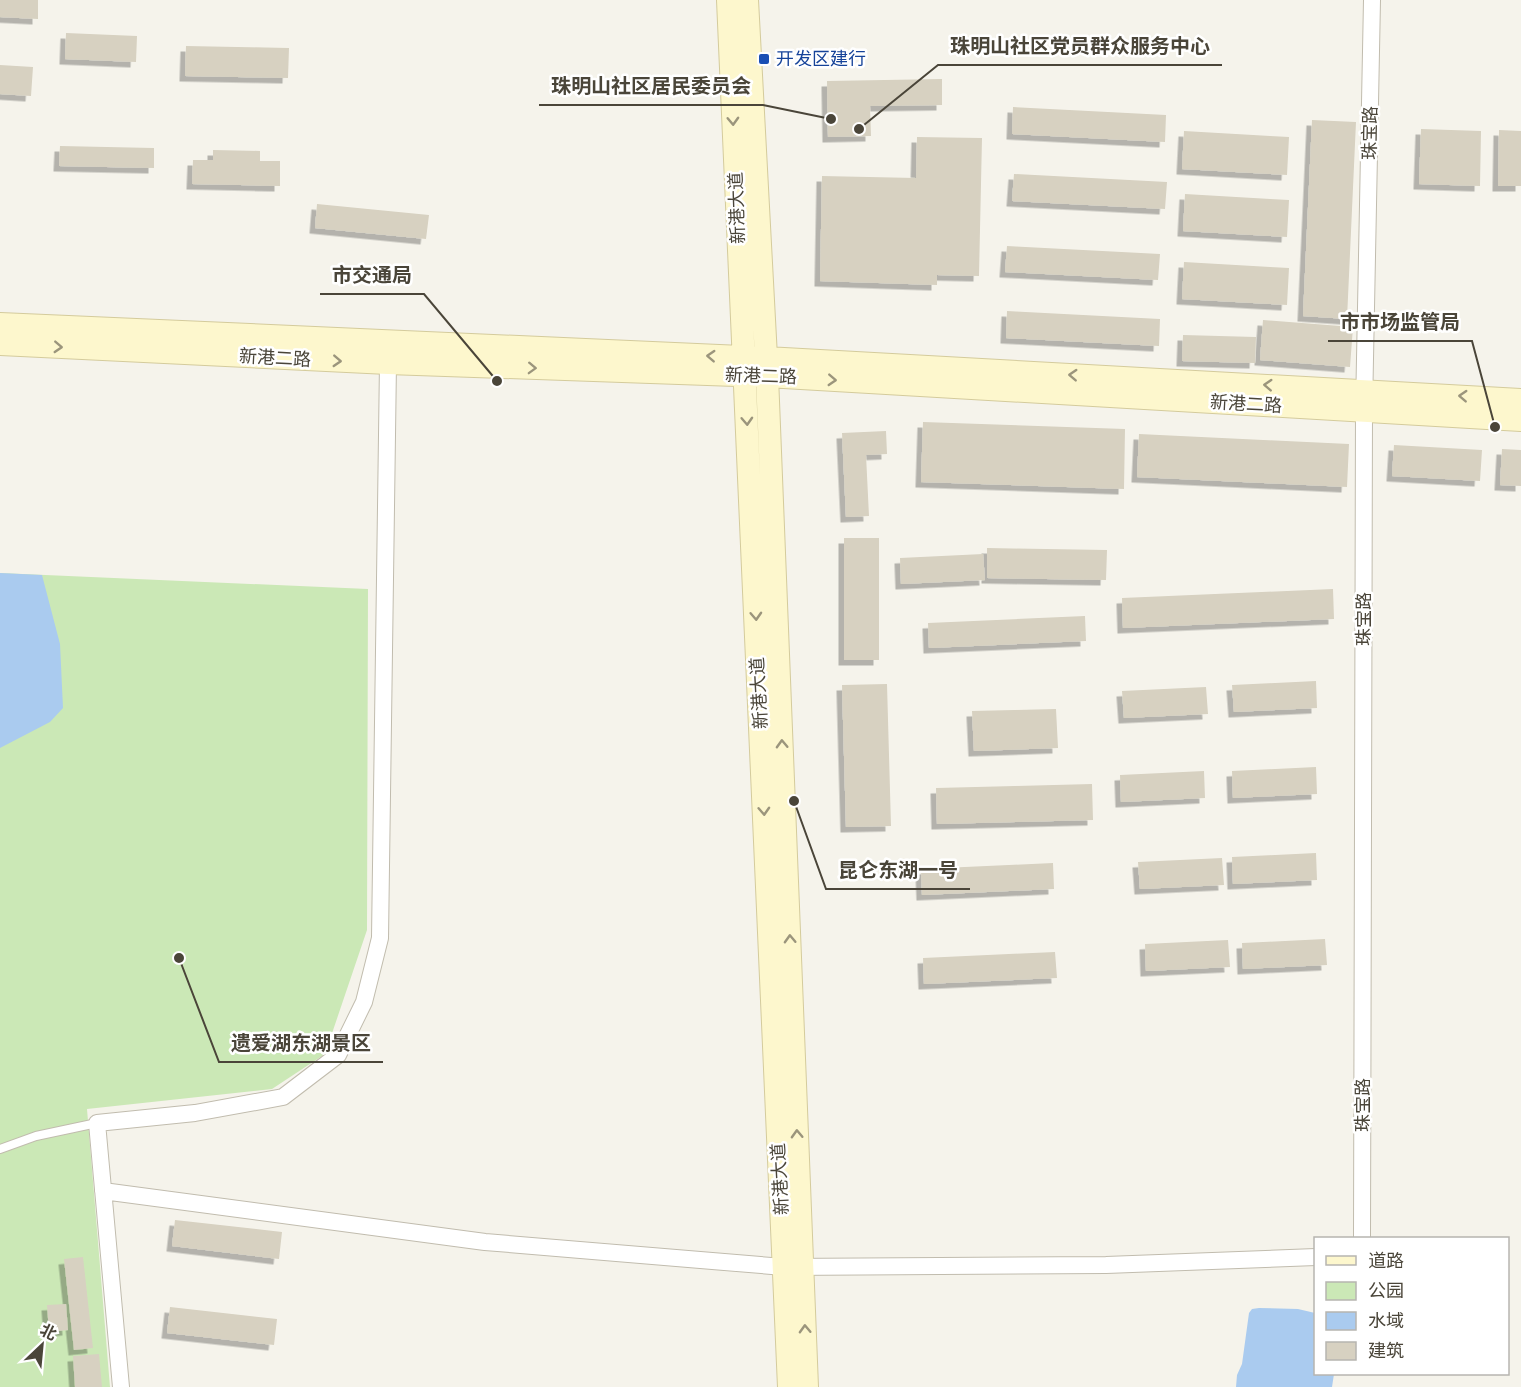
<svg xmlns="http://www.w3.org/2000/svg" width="1521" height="1387" font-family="'Sofia Sans Condensed','Noto Sans SC',sans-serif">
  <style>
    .green { fill: #cbe8b6 }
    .water { fill: #aacbef }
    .building { fill: #d7d1c1; filter: url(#shadow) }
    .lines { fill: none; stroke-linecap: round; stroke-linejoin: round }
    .lane-casing { stroke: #c1bcae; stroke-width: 10 }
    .street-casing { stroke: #c1bcae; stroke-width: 18 }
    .secondary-casing { stroke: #d4cb9c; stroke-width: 24 }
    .lane { stroke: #fff; stroke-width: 8 }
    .street { stroke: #fff; stroke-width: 16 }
    .secondary { stroke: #fdf7cd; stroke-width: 22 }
    .oneway { stroke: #9b957c }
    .transit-dot { fill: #1a4fb4; stroke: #fff; stroke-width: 2 }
    .labels { text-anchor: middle; stroke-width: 5; stroke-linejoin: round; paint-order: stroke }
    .transit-label { font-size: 18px; fill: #164399; stroke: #fff; text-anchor: start }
    .street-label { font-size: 18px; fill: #4a4539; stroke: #fff }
    .leader { fill: none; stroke: #4a4539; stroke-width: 2 }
    .callout-dot { fill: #4a4539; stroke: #fff; stroke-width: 2 }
    .callout-label { font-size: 20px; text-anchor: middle; font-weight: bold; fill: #4a4539; stroke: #fff; stroke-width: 5; stroke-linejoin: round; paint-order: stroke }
  </style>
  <defs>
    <filter id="shadow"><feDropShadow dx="-5.5" dy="5.5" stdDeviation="0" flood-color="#0004"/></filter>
  </defs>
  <rect width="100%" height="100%" fill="#f5f3eb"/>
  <path class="green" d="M0,573l368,16 -1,341 -42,124 -53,35 -185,20 23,278h-110z"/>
  <path class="water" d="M0,573l42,2 18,69 3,64 -13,14 -50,26z
    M1259,1308l39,1 17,4 1,61h18l-2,13h-96l1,-12 5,-11 7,-51 3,-4z"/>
  <path class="building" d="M0,0h38v19l-38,-2z
    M66,33l71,3 -1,26 -71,-3z
    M186,46l103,2 -1,30 -103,-2z
    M0,65l33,2 -2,29 -31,-2z
    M942,79v26l-72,1 1,30 -43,1 -1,-56z
    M1013,107l153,8 -1,27 -153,-8z
    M1312,120l44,2 -9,197 -44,-3z
    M1421,129l60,2 -1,55 -61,-2z
    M1499,130l22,1v55h-23z
    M1184,131l105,6 -2,38 -105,-6z
    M917,137l65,1 -3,138 -42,-1v10l-117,-4 2,-105 94,2z
    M60,146l94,2v20l-95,-2z
    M213,150l47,1v10h20v25l-88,-2 1,-24h20z
    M1014,174l153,8 -2,27 -153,-8z
    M1185,194l104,6 -2,37 -104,-6z
    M317,204l112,11 -3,24 -111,-11z
    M1007,246l153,8 -2,26 -153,-8z
    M1184,262l105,6 -2,37 -105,-6z
    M1007,311l153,8 -1,27 -153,-8z
    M1263,320l90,7 -3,40 -90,-7z
    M1183,335l73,2 -1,26 -73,-2z
    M923,422l202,7 -1,60 -203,-7z
    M886,431l1,23 -21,1 3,61 -23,1 -4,-84z
    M1139,434l210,10 -2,43 -210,-10z
    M1394,445l88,5 -2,31 -88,-5z
    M1502,449l19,1v36l-21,-1z
    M844,538h35v122h-35z
    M987,548l120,2 -1,30 -119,-2z
    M983,554l2,26 -84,4 -1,-26z
    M1333,589l1,30 -211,9 -1,-30z
    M1085,616l1,25 -157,7 -1,-25z
    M1316,681l1,27 -83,4 -2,-27z
    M887,684l4,142 -45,1 -4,-142z
    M1206,687l2,27 -84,4 -2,-27z
    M1056,709l2,39 -84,3 -2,-40z
    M1316,767l1,27 -84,4 -1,-27z
    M1204,771l1,27 -84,4 -1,-27z
    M1092,784l1,36 -156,4 -1,-36z
    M1316,853l1,27 -84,4 -1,-27z
    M1222,858l2,27 -84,4 -2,-27z
    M1053,863l1,26 -132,6 -1,-26z
    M1325,939l2,26 -84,4 -1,-26z
    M1228,940l2,27 -84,4 -1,-27z
    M1055,952l2,26 -133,6 -1,-26z
    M175,1220l107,12 -3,27 -107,-13z
    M83,1257l10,91 -19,2 -10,-91z
    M66,1304l2,26 -19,2 -2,-27z
    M170,1307l107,12 -3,26 -107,-12z
    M99,1354l3,33h-27l-2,-31z"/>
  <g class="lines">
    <defs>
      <path id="lane" d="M0,1149l36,-13 61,-13"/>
      <path id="street" d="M103,1191l382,51 299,25 322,-2 210,-8
        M1362,1238l2,-828 8,-410
        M121,1387l-24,-264 98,-10 88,-16 55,-42 26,-53 16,-64 8,-575"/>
      <path id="secondary" d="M728,0l61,1387
        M747,0l20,376 40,1011
        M0,324l766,34 755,42
        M0,344l388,19 379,13 754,44"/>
    </defs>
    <use href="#lane" class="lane-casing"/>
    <use href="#street" class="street-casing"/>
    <use href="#secondary" class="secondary-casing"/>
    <use href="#lane" class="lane"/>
    <use href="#street" class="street"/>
    <use href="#secondary" class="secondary"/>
  </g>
  <defs><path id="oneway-chevron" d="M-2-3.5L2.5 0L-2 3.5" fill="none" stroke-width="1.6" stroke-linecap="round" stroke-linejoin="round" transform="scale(1.5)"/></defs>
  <g class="oneway">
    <use href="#oneway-chevron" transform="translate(733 121) rotate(88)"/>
    <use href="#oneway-chevron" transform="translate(58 347) rotate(3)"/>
    <use href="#oneway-chevron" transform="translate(711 356) rotate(-177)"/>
    <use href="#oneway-chevron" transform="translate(337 361) rotate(3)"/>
    <use href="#oneway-chevron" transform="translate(532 368) rotate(2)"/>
    <use href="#oneway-chevron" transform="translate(1073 375) rotate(-177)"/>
    <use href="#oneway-chevron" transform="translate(832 380) rotate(3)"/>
    <use href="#oneway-chevron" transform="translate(1268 385) rotate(-177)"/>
    <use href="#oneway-chevron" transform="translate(1463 396) rotate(-177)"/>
    <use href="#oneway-chevron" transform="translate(747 421) rotate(87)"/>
    <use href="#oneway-chevron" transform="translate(756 616) rotate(87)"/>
    <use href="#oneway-chevron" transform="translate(782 744) rotate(-92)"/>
    <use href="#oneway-chevron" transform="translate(764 811) rotate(87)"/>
    <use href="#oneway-chevron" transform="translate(790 939) rotate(-92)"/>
    <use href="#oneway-chevron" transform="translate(797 1134) rotate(-92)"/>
    <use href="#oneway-chevron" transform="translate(805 1329) rotate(-92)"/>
  </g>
  <rect class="transit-dot" x="758" y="53" width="12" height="12" rx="3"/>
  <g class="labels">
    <g class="transit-label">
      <text x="776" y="65">开发区建行</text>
    </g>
    <g class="street-label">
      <text transform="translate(1370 133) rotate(-89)" y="6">珠宝路</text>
      <text transform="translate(737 208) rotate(-92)" y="6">新港大道</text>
      <text transform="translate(275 358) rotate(3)" y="6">新港二路</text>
      <text transform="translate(761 376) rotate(2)" y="6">新港二路</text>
      <text transform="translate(1246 404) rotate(3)" y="6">新港二路</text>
      <text transform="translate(1364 619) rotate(-90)" y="6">珠宝路</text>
      <text transform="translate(759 693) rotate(-93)" y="6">新港大道</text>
      <text transform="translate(1363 1105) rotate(-90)" y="6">珠宝路</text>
      <text transform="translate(780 1179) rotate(-93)" y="6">新港大道</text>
    </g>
  </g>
  <path class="leader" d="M859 129L938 65H1222M831 119L763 105H539M497 381L424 294H320M1495 427L1472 341H1328M794 801L826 889H970M179 958L219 1062H383"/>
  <g class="callout-dot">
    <circle cx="859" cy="129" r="6"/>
    <circle cx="831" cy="119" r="6"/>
    <circle cx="497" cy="381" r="6"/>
    <circle cx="1495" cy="427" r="6"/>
    <circle cx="794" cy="801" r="6"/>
    <circle cx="179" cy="958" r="6"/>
  </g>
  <g class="callout-label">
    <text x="1080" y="53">珠明山社区党员群众服务中心</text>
    <text x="651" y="93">珠明山社区居民委员会</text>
    <text x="372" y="282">市交通局</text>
    <text x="1400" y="329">市市场监管局</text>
    <text x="898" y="877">昆仑东湖一号</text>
    <text x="301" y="1050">遗爱湖东湖景区</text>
  </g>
  <rect x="1314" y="1237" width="195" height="138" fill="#ffffff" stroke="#b7b5b0" stroke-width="1.5"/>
  <rect x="1326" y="1256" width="30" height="9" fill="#fdf7cd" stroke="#b7b5b0" stroke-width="1.5"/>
  <text x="1368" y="1267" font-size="18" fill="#4a4539">道路</text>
  <rect x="1326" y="1282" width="30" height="18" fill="#cbe8b6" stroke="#b7b5b0" stroke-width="1.5"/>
  <text x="1368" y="1297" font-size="18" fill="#4a4539">公园</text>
  <rect x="1326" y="1312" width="30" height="18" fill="#aacbef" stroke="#b7b5b0" stroke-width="1.5"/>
  <text x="1368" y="1327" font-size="18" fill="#4a4539">水域</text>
  <rect x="1326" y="1342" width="30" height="18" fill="#d7d1c1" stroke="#b7b5b0" stroke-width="1.5"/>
  <text x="1368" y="1357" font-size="18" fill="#4a4539">建筑</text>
  <g transform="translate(42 1345) rotate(26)" stroke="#ffffff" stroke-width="4.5" paint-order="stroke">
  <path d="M0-4.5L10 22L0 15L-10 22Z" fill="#4a4539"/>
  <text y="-9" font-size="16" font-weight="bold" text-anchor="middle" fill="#4a4539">北</text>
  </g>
</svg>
